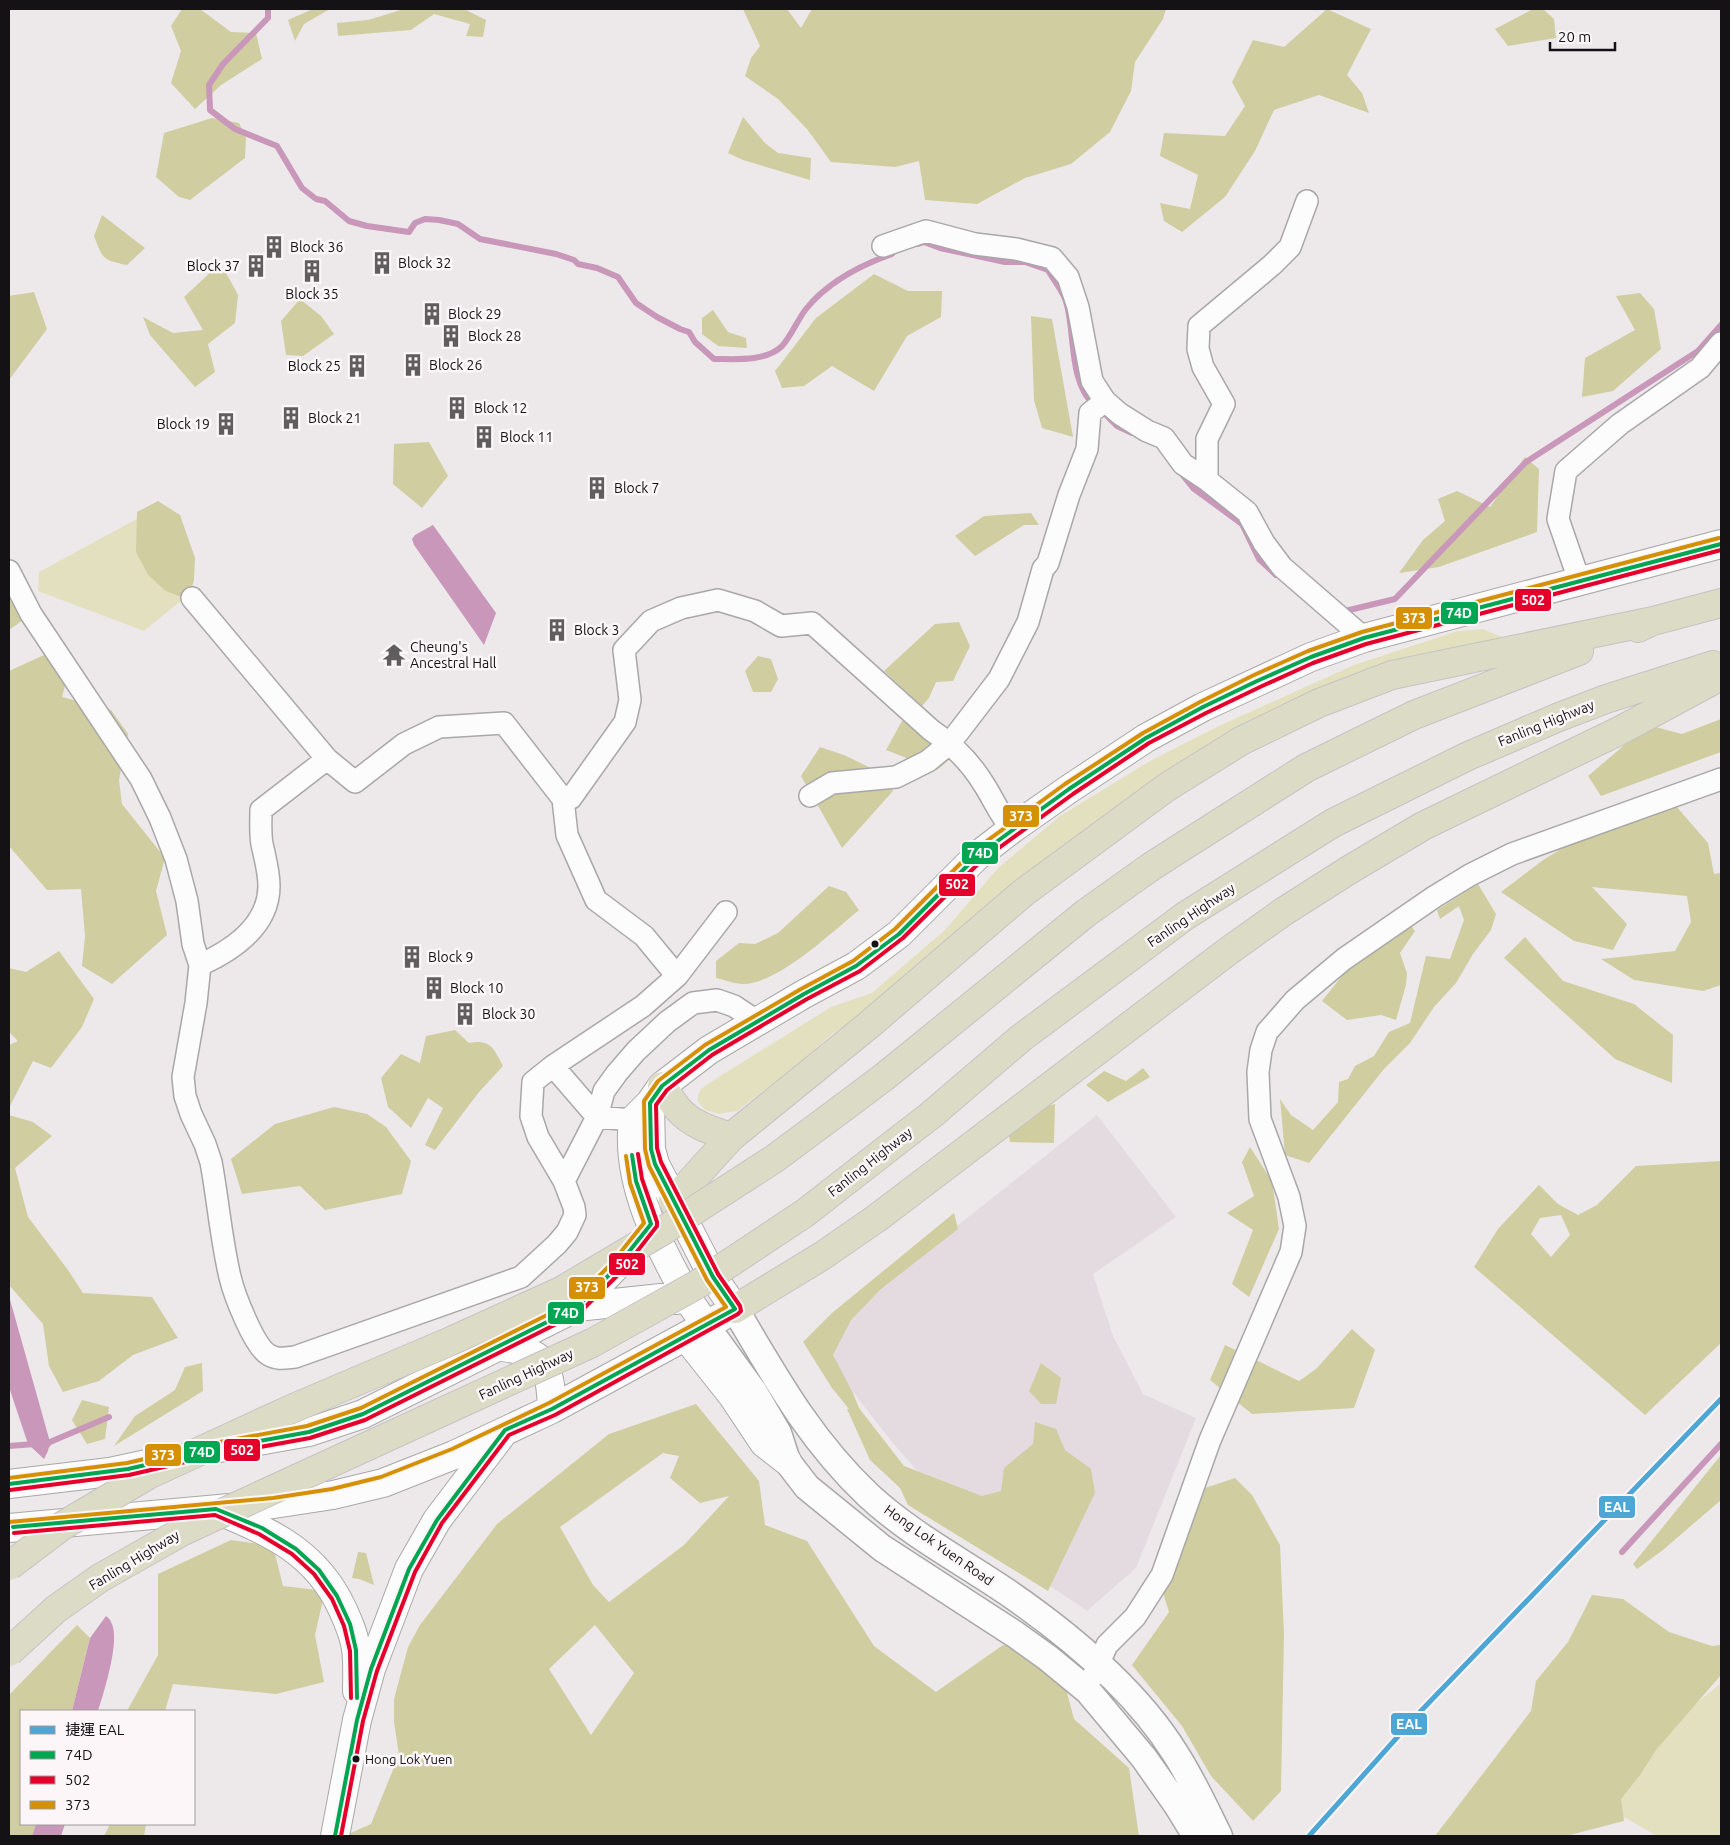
<svg xmlns="http://www.w3.org/2000/svg" width="1730" height="1845" font-family="Ubuntu,'Noto Sans TC',sans-serif">
  <style>
    .built { fill: #e3dbe0 }
    .green { fill: #e3e0bf }
    .forest { fill: #d0cda0; fill-rule: evenodd }
    .water { fill: #c997b9 }
    .lines { fill: none; stroke-linecap: round; stroke-linejoin: round }
    .stream { stroke: #c997b9; stroke-width: 6 }
    .minor-casing { stroke: #a9a7a8; stroke-width: 24 }
    .tertiary-casing { stroke: #a9a7a8; stroke-width: 29 }
    .secondary-casing { stroke: #a9a7a8; stroke-width: 30 }
    .motorway-casing { stroke: #c5c3c4; stroke-width: 30 }
    .minor { stroke: #fcfcfc; stroke-width: 21 }
    .tertiary { stroke: #fcfcfc; stroke-width: 26 }
    .secondary { stroke: #fcfcfc; stroke-width: 28 }
    .motorway { stroke: #dcdbc5; stroke-width: 28 }
    .motorway-bridge-casing { stroke: #c5c3c4; stroke-width: 30; stroke-linecap: butt }
    .motorway-bridge { stroke: #dcdbc5; stroke-width: 28 }
    .bus-1-casing { stroke: #fcf6f9; stroke-width: 8 }
    .bus-2-casing { stroke: #fcf6f9; stroke-width: 8 }
    .bus-3-casing { stroke: #fcf6f9; stroke-width: 8 }
    .bus-1 { stroke: #00a651; stroke-width: 4 }
    .bus-2 { stroke: #e4002b; stroke-width: 4 }
    .bus-3 { stroke: #d59003; stroke-width: 4 }
    .metro-1-casing { stroke: #fcf6f9; stroke-width: 9 }
    .metro-1 { stroke: #4da6d3; stroke-width: 5 }
    .bus-dot { fill: #141214; stroke: #fcf6f9; stroke-width: 2 }
    .labels { text-anchor: middle; stroke-width: 5; stroke-linejoin: round; paint-order: stroke }
    .bus-label { font-size: 13px; fill: #141214; stroke: #fcf6f9; text-anchor: start }
    .poi-label { font-size: 14px; fill: #141214; stroke: #fcf6f9; text-anchor: start }
    .street-label { font-size: 14px; fill: #141214; stroke: #fcf6f9 }
    .line-badge { stroke: #fcf6f9; stroke-width: 2 }
    .badge-label { font-size: 14px; text-anchor: middle; font-weight: bold; fill: #fff }
  </style>
  <rect width="100%" height="100%" fill="#ede9eb"/>
  <path class="built" d="M1097,1115l79,102 -83,57 20,62 30,58 53,24 -60,150 -49,43 -114,-77 -82,-93 -78,-101z"/>
  <path class="green" d="M157,508l31,87 -44,36 -106,-40 1,-19z
    M1483,629l24,10 -281,99 -350,267 -45,30 -41,36 -53,40 -18,3 -14,-4 -7,-8v-7l3,-6 19,-13 111,-69 41,-14 73,-63 53,-62 62,-52 90,-55 69,-35 135,-61 104,-34z
    M1721,1683v153h-64l-72,-41z"/>
  <path class="forest" d="M182,9h18l31,23 25,1 6,26 -41,26 -26,24 -24,-26 10,-32 -10,-25z
    M313,9h17l-26,15 -9,17 -7,-21z
    M404,9h60l22,11 -3,17 -17,-1 4,-12 -36,-10 -23,16 -73,6 -1,-13 31,-3z
    M743,9h44l14,19 11,-19h354l-3,10 -28,43 -4,29 -21,41 -39,32 -46,14 -48,26 -52,-4 -6,-39 -24,6 -64,-5 -24,-33 -29,-30 -33,-23 6,-18 9,-12z
    M1327,9l44,20 -24,46 15,18 7,20 -50,-18 -45,15 -19,41 -30,46 -43,35 -18,-11 -4,-18 30,6 8,-34 -38,-19 4,-23 61,3 20,-30 -13,-24 21,-42 31,7z
    M1533,9h10l11,10 2,19 -48,8 -13,-17z
    M743,117l22,26 13,10 33,5 -1,22 -67,-20 -15,-7z
    M212,118l27,5 7,14 -1,21 -55,42 -11,-3 -23,-20 8,-44z
    M102,215l43,33 -18,17c-25,-5 -24,-6 -33,-29z
    M214,269h10l14,26 -3,28 -27,21 7,28 -20,15 -45,-52 -7,-18 30,16 30,-3 -19,-33z
    M874,274l34,17h34l-1,26 -34,19 -33,55 -42,-25 -28,20 -22,2 -7,-17 41,-53z
    M34,292l13,37 -38,51v-84z
    M1640,293l14,16 7,40 -48,42 -31,6 3,-39 50,-28 -19,-34z
    M300,299l21,17 13,18 -31,22 -17,-1 -5,-34z
    M713,310l15,22 18,6 1,10 -29,-2 -16,-12v-16z
    M1031,316l21,3 21,118 -31,-9 -8,-28z
    M429,442l19,34 -26,32 -29,-24 1,-40z
    M1525,457l14,12 -2,63 -98,35 -40,6 24,-33 22,-19 -7,-22 19,-8 33,16z
    M158,501l22,14 15,43 -1,22 -5,20 -23,-9 -18,-16 -12,-23 1,-40z
    M1031,513l8,12h-15l-49,31 -20,-20 29,-20z
    M9,577l21,38 -21,15z
    M959,622l11,24 -17,35 -17,1 -7,16 -7,8 -38,-35 51,-47z
    M57,649l15,10 -10,38 49,13 17,24 -9,46 3,24 43,54 -9,33 11,44 -55,49 -30,-18 3,-30 -4,-47 -34,1 -38,-44v-175z
    M758,656l13,3 7,20 -7,13h-18l-8,-21z
    M1721,719v33l-120,44 -13,-20 60,-51 34,9z
    M902,721l35,4 18,30 -18,15 -51,-20z
    M820,747l24,8 29,14 20,22 -51,57 -41,-72z
    M1663,791l45,52 6,31 7,-1v112l-18,6 -69,-11 -33,-21 74,-8 16,-29 -4,-26 -95,-9 35,37 -14,26 -39,-9 -73,-49 42,-32 102,-62z
    M1478,884l18,30 -5,16 -18,24 -17,29 -22,24 -24,36 -26,26 -75,94 -24,-8 -5,-56 11,16 22,15 25,-28 1,-20 9,-3 7,-13 19,-10 15,-24 21,-9 16,-67 24,3 14,-39 -5,-14 -19,13 -3,-9z
    M829,886l17,6 13,18c-27,22 -81,74 -116,74 -8,0 -18,-4 -27,-6v-17l23,-18 16,1 23,-11z
    M1405,918l10,13 -15,22 7,20 -1,12 -10,35 -15,-5 -34,5 -25,-19 31,-39z
    M1525,937l38,44 71,23 39,31 -1,48 -57,-24 -111,-101z
    M59,951l35,48 -12,28 -31,41 -18,-7 -24,47v-63l9,-4 -9,-9v-64l17,4z
    M455,1030l14,13c22,-4 25,6 34,23l-24,26 -44,58 -10,-5 18,-37 -15,-10 -17,30 -23,-21 -7,-29 20,-24 19,9 6,-27z
    M1143,1068l7,9 -42,25 -22,-17 18,-14 22,10z
    M1055,1104l-1,39 -44,-1 -4,-25z
    M334,1107l33,7 19,13 25,34 -9,33 -77,16 -25,-24 -58,8 -11,-35 44,-35z
    M9,1115l24,7 19,14 -37,32 13,49 40,53 15,23 69,4 26,41 -45,17 -34,26 -36,11 -14,-26 -6,-42 -34,-39z
    M1250,1147l22,34 7,48 -30,68 -17,-13 21,-54 -26,-17 27,-17 -12,-34z
    M1721,1161v182l-76,72 -171,-148 24,-38 41,-44 19,19 20,11 19,-10 39,-39zM1561,1215l9,20 -19,22 -20,-23 9,-16z
    M954,1213l4,16 -77,60 -30,31 -18,35 20,38 6,15 45,58 78,30 19,-5 3,-23 29,-24 2,-22 21,7 9,21 26,19 4,24 -47,98 -140,-86 -8,-17 -30,-28 -23,-51h2l-17,-21 -29,-46 29,-29z
    M1352,1329l23,21 -21,58 -102,6 -42,-34 15,-35 74,36 17,-12z
    M202,1363l1,28 -89,55 21,-30 40,-26 10,-23z
    M1041,1363l20,15 -5,26h-15l-12,-13z
    M82,1400l27,7 -4,32 -18,5 -15,-24z
    M696,1404l63,77 6,44 42,16 67,105 62,46 67,-47 21,3 42,41 8,30 55,49 10,68h-795l27,-12 28,-69 -5,-33v-23l14,-52 12,-22 77,-101 112,-90zM663,1453l16,3 -9,22 30,25 29,-7 -45,49 -75,57 -16,-17 -33,-58zM595,1625l39,48 -43,62 -42,-66z
    M1721,1455v45l-58,50 -26,19 -4,-5z
    M1235,1478l17,17 28,50 4,89 -3,157 -28,30 -42,-45 -29,-50 -50,-61 37,-53 -14,-45 47,-78z
    M231,1540l42,6 10,40 42,5 -10,44 9,47 -48,12 -103,-10 -8,27h-38l31,-56v-81z
    M358,1552l8,1 8,32 -15,-6 -7,-1z
    M1592,1595l31,4 46,33 43,14 9,-1v30l-65,75 -16,25 -19,24 3,22 -58,15h-131l96,-125 5,-30 32,-39z
    M77,1625l13,13 -18,73h-51v113h15l-4,12h-23v-141z
    M110,1824h36l-2,12h-40z"/>
  <path class="water" d="M433,525l63,88 -12,32 -70,-100 -2,-6 3,-4z
    M9,1296l41,146 -2,9 -4,8 -16,-15 -19,-57z
    M106,1616c2,2 4,3 5,6 10,17 -7,70 -13,89h-26l18,-73z
    M36,1824h29l-4,12h-29z"/>
  <g class="lines">
    <path class="stream" d="M268,9v9l-45,46 -14,21 1,25 25,19 42,17 25,42 14,11 9,2 24,20 18,5 42,6 6,-9 10,-4 14,1 19,4 22,15 76,15 18,6 4,4 19,4 21,9 18,26 21,14 23,12 9,3 6,10 19,17c21,0 50,3 67,-12 8,-7 17,-28 25,-38 21,-26 55,-44 86,-55
      M918,244l6,-2 16,6 65,14h20l23,8c6,11 17,23 19,35 8,30 2,77 27,100
      M1107,416l10,10 15,7
      M1181,473l12,15 49,36 17,35 17,16
      M1341,612l54,-13 131,-137 172,-111 23,-26
      M9,1446l26,-2
      M45,1447l5,-5 59,-25
      M1622,1552l99,-108"/>
    <defs>
      <path id="minor" d="M883,246l43,-15 49,13 41,5 36,9 16,19 10,30 14,74 13,20 15,13 27,17 17,7 19,26 24,16 40,32 17,31 18,24 82,71
        M1207,480v-41l17,-35 -21,-37 -5,-18 1,-23 73,-61 18,-18 17,-46
        M9,571l22,43 110,165 19,39 16,41 11,42 6,43 7,21 -4,38 -13,74 2,19 6,18 14,30 6,18c7,38 10,77 19,115 4,17 24,70 39,78 9,5 16,3 26,2l226,-80 36,-33 10,-12 8,-17 -1,-8 -10,-26 -26,-44 -7,-21 2,-34 20,-16 90,-60 34,-30 49,-64
        M1579,580l-21,-61 8,-48 54,-47 80,-56 21,-25
        M192,598l135,161 -66,51c0,11 -1,23 1,34 3,14 7,28 7,42 0,40 -36,64 -69,79
        M327,759l28,23 49,-38 35,-17 65,-4 59,76 4,36 29,65 48,36 33,40
        M810,796l22,-13 64,-6 32,-16 22,-18 49,-64 29,-57 15,-53 5,-6 21,-68 18,-46 3,-36 15,-12
        M563,799l8,-1 54,-76 5,-22 -6,-50 27,-29 30,-13 37,-8 37,11 26,15 31,-3 119,107c21,14 39,32 52,53 10,15 17,33 29,46
        M553,1066l44,51 36,3
        M564,1181l33,-64 7,-26 13,-18 19,-22 31,-29 26,-19 24,-3 17,6 24,16
        M1093,1676l14,-31 28,-28 27,-42 48,-135 81,-188 4,-26 -6,-29 -29,-78 -2,-47 3,-22 6,-18 28,-32 49,-41 90,-62 36,-22 42,-21 209,-75"/>
      <path id="tertiary" d="M735,1309c41,69 74,130 133,186 42,39 92,65 139,97 61,42 129,98 168,161 17,26 30,55 44,83
        M706,1326l48,66 24,41 9,28 20,26 75,61 134,87 32,23 40,33 56,67 33,47 19,31"/>
      <path id="secondary" d="M650,1104l1,45 4,15 58,113 22,32
        M577,1307l84,-9 16,2
        M706,1326c-5,-9 -12,-17 -17,-26 -30,-53 -64,-118 -56,-180l17,-17 12,-17 47,-36 95,-56 52,-28 43,-32 78,-78 35,-27 57,-40 77,-51 57,-31 108,-50 53,-19 357,-94
        M686,1337l46,58 32,48 23,18
        M497,1346c10,2 22,3 32,7 22,7 22,37 23,56
        M214,1449l95,-17 54,-18 214,-107 48,-50
        M9,1484l101,-12 60,-13
        M219,1511c53,21 98,43 123,97 6,13 12,26 14,41 2,13 1,28 1,42
        M9,1528l265,-24 59,-9 50,-12 71,-28 98,-46 169,-92
        M335,1836l22,-116 14,-51 38,-100 28,-49 66,-87"/>
      <path id="motorway" d="M1638,628l15,-7 68,-18
        M662,1086c5,7 10,16 16,23 14,16 34,22 53,28
        M844,1107l40,-30 202,-164 66,-47 154,-98 108,-53 165,-64
        M878,1156l53,-41 90,-77 164,-122 148,-93 135,-67 91,-39 47,-18 107,-34
        M673,1201l58,-64 139,-113 153,-131 144,-106 74,-46 78,-38 73,-28 261,-54
        M735,1309l87,-53 55,-38 350,-266 56,-40 66,-42 74,-44 198,-96 100,-54"/>
    </defs>
    <use href="#minor" class="minor-casing"/>
    <use href="#tertiary" class="tertiary-casing"/>
    <use href="#secondary" class="secondary-casing"/>
    <use href="#motorway" class="motorway-casing"/>
    <use href="#minor" class="minor"/>
    <use href="#tertiary" class="tertiary"/>
    <use href="#secondary" class="secondary"/>
    <use href="#motorway" class="motorway"/>
    <defs>
      <path id="motorway-bridge" d="M9,1566l53,-40 86,-51 141,-65 162,-69 110,-50 103,-61 110,-71 70,-52
        M9,1652l47,-43 44,-31 83,-47 409,-188 106,-59 107,-71 73,-57"/>
    </defs>
    <use href="#motorway-bridge" class="motorway-bridge-casing"/>
    <use href="#motorway-bridge" class="motorway-bridge"/>
    <defs>
      <path id="bus-1" d="M9,1484l119,-15 87,-20 94,-17 54,-18 214,-107 39,-39 35,-44 -15,-43 -4,-26
        M13,1527l203,-18 46,19 34,21 23,21 18,26 13,28 6,26 1,48
        M335,1836l22,-116 14,-51 38,-100 28,-49 68,-90 47,-21 183,-100 -22,-32 -58,-113 -4,-15 -1,-46 12,-17 47,-36 95,-56 52,-28 43,-32 78,-78 92,-67 77,-51 57,-31 54,-26 54,-24 53,-19 357,-94"/>
      <path id="bus-2" d="M10,1490l119,-15 87,-20 94,-17 55,-18 215,-108 41,-40 36,-46v-4l-15,-43 -4,-25
        M14,1533l201,-18 44,19 33,20 22,20 18,25 12,27 6,25 1,47
        M341,1836l22,-115 14,-50 38,-99 27,-49 67,-88 46,-20 183,-101 3,-3 -1,-5 -22,-32 -57,-112 -4,-14 -1,-43 11,-15 45,-35 95,-56 53,-28 43,-33 78,-77 92,-67 76,-51 57,-30 54,-26 53,-24 53,-19 355,-94"/>
      <path id="bus-3" d="M9,1478l118,-15 87,-20 93,-17 54,-18 212,-106 38,-38 33,-41 -14,-40 -4,-27
        M9,1522l264,-24 59,-9 49,-12 71,-28 97,-46 177,-96 -19,-27 -58,-114 -4,-17 -1,-48 14,-20 47,-36 96,-56 52,-28 42,-32 78,-78 92,-67 78,-51 57,-31 54,-27 54,-24 54,-19 357,-94"/>
    </defs>
    <use href="#bus-1" class="bus-1-casing"/>
    <use href="#bus-2" class="bus-2-casing"/>
    <use href="#bus-3" class="bus-3-casing"/>
    <use href="#bus-1" class="bus-1"/>
    <use href="#bus-2" class="bus-2"/>
    <use href="#bus-3" class="bus-3"/>
    <defs>
      <path id="metro-1" d="M1309,1836l109,-122 303,-315"/>
    </defs>
    <use href="#metro-1" class="metro-1-casing"/>
    <use href="#metro-1" class="metro-1"/>
  </g>
  <defs>
    <symbol id="building-bare" viewBox="-9 -9 18 18"><path d="M-4-6H4V6H1V3H-1V6H-4ZM-2.5-4.3h1.7v1.8h-1.7ZM.8-4.3h1.7v1.8H.8ZM-2.5-1h1.7V.8h-1.7ZM.8-1h1.7V.8H.8Z" fill="#605d5f" stroke="#fcf6f9" stroke-width="2.5" paint-order="stroke"/></symbol>
    <symbol id="temple-bare" viewBox="-9 -9 18 18"><path d="M0-6L5-2H3V0L6.5 2.5H4V6H1.5V3h-3V6H-4V2.5H-6.5L-3 0V-2H-5Z" fill="#605d5f" stroke="#fcf6f9" stroke-width="2.5" paint-order="stroke"/></symbol>
  </defs>
  <g fill-rule="evenodd">
    <use href="#building-bare" x="258" y="231" width="32" height="32"/>
    <use href="#building-bare" x="366" y="247" width="32" height="32"/>
    <use href="#building-bare" x="240" y="250" width="32" height="32"/>
    <use href="#building-bare" x="296" y="255" width="32" height="32"/>
    <use href="#building-bare" x="416" y="298" width="32" height="32"/>
    <use href="#building-bare" x="435" y="320" width="32" height="32"/>
    <use href="#building-bare" x="397" y="349" width="32" height="32"/>
    <use href="#building-bare" x="341" y="350" width="32" height="32"/>
    <use href="#building-bare" x="441" y="392" width="32" height="32"/>
    <use href="#building-bare" x="275" y="402" width="32" height="32"/>
    <use href="#building-bare" x="210" y="408" width="32" height="32"/>
    <use href="#building-bare" x="468" y="421" width="32" height="32"/>
    <use href="#building-bare" x="581" y="472" width="32" height="32"/>
    <use href="#building-bare" x="541" y="614" width="32" height="32"/>
    <use href="#temple-bare" x="378" y="639" width="32" height="32"/>
    <use href="#building-bare" x="396" y="941" width="32" height="32"/>
    <use href="#building-bare" x="418" y="972" width="32" height="32"/>
    <use href="#building-bare" x="449" y="998" width="32" height="32"/>
  </g>
  <g class="bus-dot">
    <circle cx="875" cy="944" r="4.5"/>
    <circle cx="356" cy="1759" r="4.5"/>
  </g>
  <g class="labels">
    <g class="bus-label">
      <text x="365" y="1764">Hong Lok Yuen</text>
    </g>
    <g class="poi-label">
      <text x="290" y="252">Block 36</text>
      <text x="398" y="268">Block 32</text>
      <text x="240" y="271" text-anchor="end">Block 37</text>
      <text x="312" y="299" text-anchor="middle">Block 35</text>
      <text x="448" y="319">Block 29</text>
      <text x="468" y="341">Block 28</text>
      <text x="429" y="370">Block 26</text>
      <text x="341" y="371" text-anchor="end">Block 25</text>
      <text x="474" y="413">Block 12</text>
      <text x="308" y="423">Block 21</text>
      <text x="210" y="429" text-anchor="end">Block 19</text>
      <text x="500" y="442">Block 11</text>
      <text x="614" y="493">Block 7</text>
      <text x="574" y="635">Block 3</text>
      <text x="410" y="652">Cheung's<tspan x="410" dy="16">Ancestral Hall</tspan></text>
      <text x="428" y="962">Block 9</text>
      <text x="450" y="993">Block 10</text>
      <text x="482" y="1019">Block 30</text>
    </g>
    <g class="street-label">
      <text transform="translate(1546 723) rotate(-22)" y="5">Fanling Highway</text>
      <text transform="translate(1191 915) rotate(-34)" y="5">Fanling Highway</text>
      <text transform="translate(870 1162) rotate(-38)" y="5">Fanling Highway</text>
      <text transform="translate(526 1374) rotate(-25)" y="5">Fanling Highway</text>
      <text transform="translate(939 1545) rotate(35)" y="5">Hong Lok Yuen Road</text>
      <text transform="translate(134 1560) rotate(-31)" y="5">Fanling Highway</text>
    </g>
  </g>
  <g class="line-badge">
    <rect x="1514" y="588" width="38" height="24" rx="5" fill="#e4002b"/>
    <rect x="1440" y="601" width="39" height="24" rx="5" fill="#00a651"/>
    <rect x="1395" y="606" width="38" height="24" rx="5" fill="#d59003"/>
    <rect x="1002" y="804" width="38" height="24" rx="5" fill="#d59003"/>
    <rect x="961" y="841" width="38" height="24" rx="5" fill="#00a651"/>
    <rect x="938" y="873" width="38" height="24" rx="5" fill="#e4002b"/>
    <rect x="608" y="1252" width="38" height="24" rx="5" fill="#e4002b"/>
    <rect x="568" y="1276" width="38" height="24" rx="5" fill="#d59003"/>
    <rect x="547" y="1301" width="38" height="24" rx="5" fill="#00a651"/>
    <rect x="223" y="1438" width="38" height="24" rx="5" fill="#e4002b"/>
    <rect x="183" y="1440" width="38" height="24" rx="5" fill="#00a651"/>
    <rect x="144" y="1443" width="38" height="24" rx="5" fill="#d59003"/>
    <rect x="1598" y="1495" width="38" height="24" rx="5" fill="#4da6d3"/>
    <rect x="1390" y="1712" width="38" height="24" rx="5" fill="#4da6d3"/>
  </g>
  <g class="badge-label">
    <text x="1533" y="605">502</text>
    <text x="1459" y="618">74D</text>
    <text x="1414" y="623">373</text>
    <text x="1021" y="821">373</text>
    <text x="980" y="858">74D</text>
    <text x="957" y="889">502</text>
    <text x="627" y="1269">502</text>
    <text x="587" y="1292">373</text>
    <text x="566" y="1318">74D</text>
    <text x="242" y="1455">502</text>
    <text x="202" y="1457">74D</text>
    <text x="163" y="1460">373</text>
    <text x="1617" y="1512">EAL</text>
    <text x="1409" y="1729">EAL</text>
  </g>
  <rect width="1730" height="1845" fill="none" stroke="#141214" stroke-width="20"/>
  <rect x="20" y="1710" width="175" height="115" fill="#fcf6f9" stroke="#9f9b9d"/>
  <rect x="30" y="1726" width="25" height="8" fill="#4da6d3" stroke="#9f9b9d"/>
  <text x="65" y="1735" font-size="15" fill="#141214">捷運 EAL</text>
  <rect x="30" y="1751" width="25" height="8" fill="#00a651" stroke="#9f9b9d"/>
  <text x="65" y="1760" font-size="15" fill="#141214">74D</text>
  <rect x="30" y="1776" width="25" height="8" fill="#e4002b" stroke="#9f9b9d"/>
  <text x="65" y="1785" font-size="15" fill="#141214">502</text>
  <rect x="30" y="1801" width="25" height="8" fill="#d59003" stroke="#9f9b9d"/>
  <text x="65" y="1810" font-size="15" fill="#141214">373</text>
  <path d="M1550 42v8h65v-8" fill="none" stroke="#141214" stroke-width="2.5"/>
  <text x="1558" y="42" font-size="15" fill="#141214" stroke="#fcf6f9" stroke-width="4" paint-order="stroke">20 m</text>
</svg>
